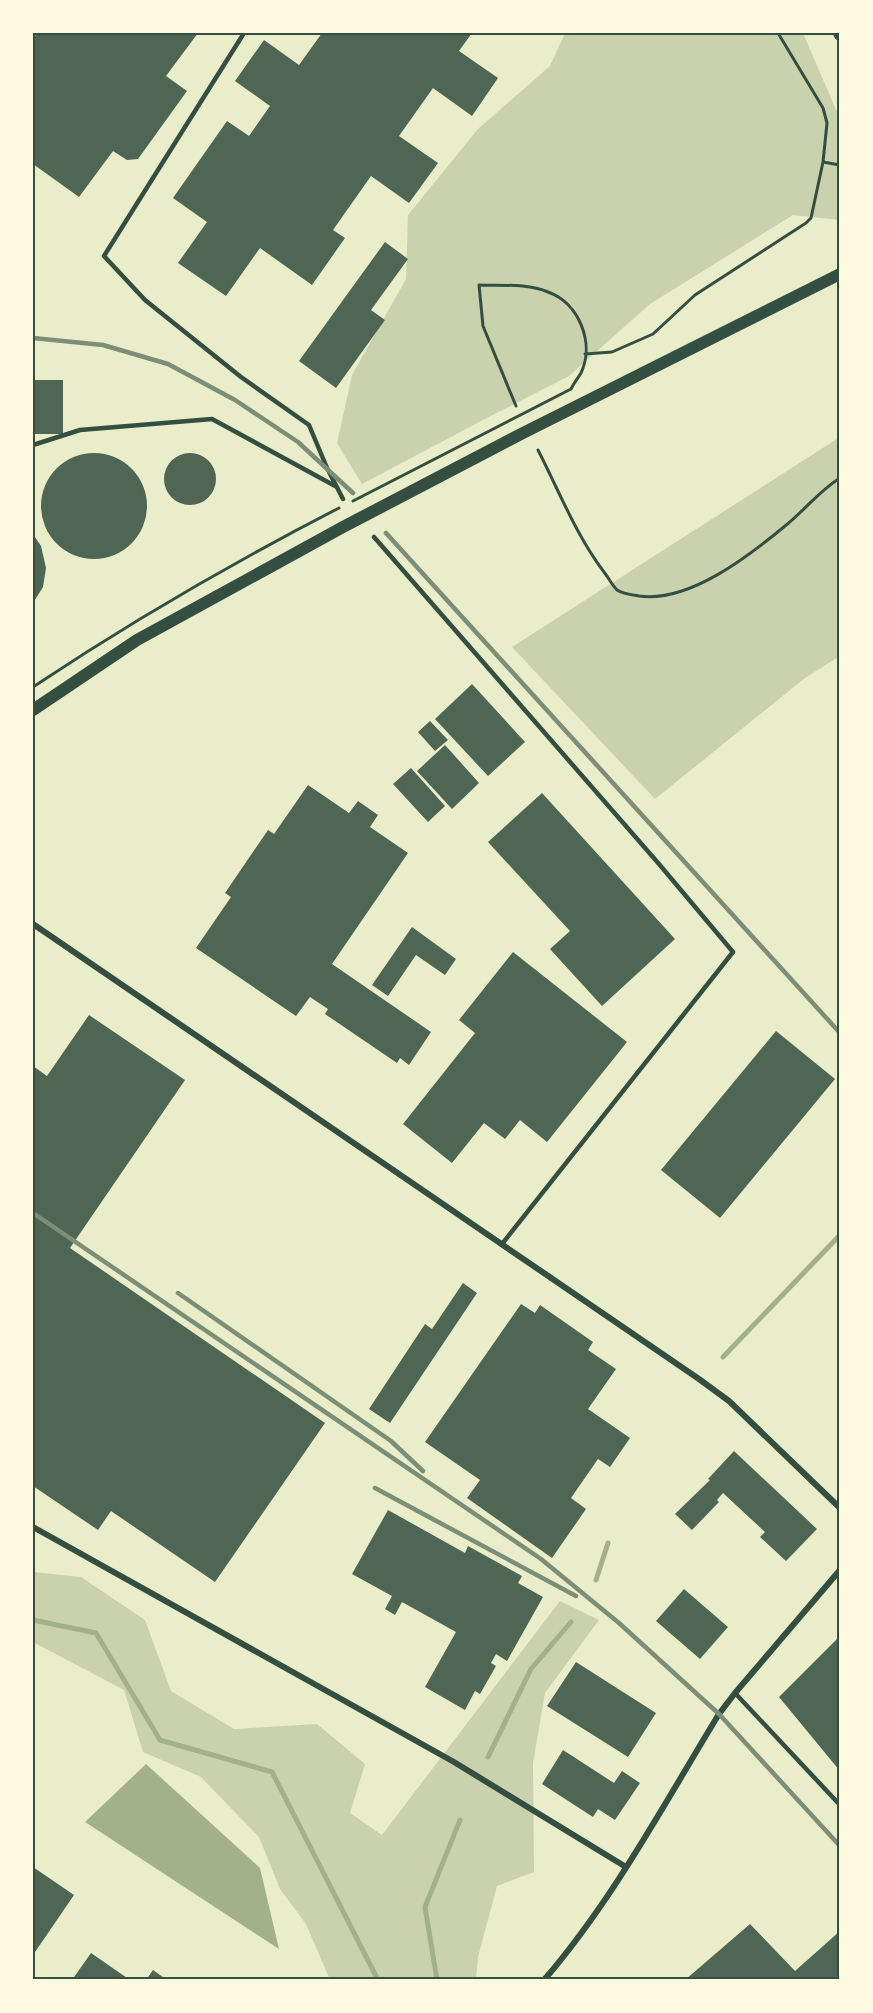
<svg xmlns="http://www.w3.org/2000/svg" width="873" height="2013" font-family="Inter,sans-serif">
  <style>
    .green { fill: #cad2ad }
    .water { fill: #a3b18a }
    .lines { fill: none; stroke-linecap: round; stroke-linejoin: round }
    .stream { stroke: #a3b18a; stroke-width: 5 }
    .building { fill: #4f6655 }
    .path { stroke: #344e41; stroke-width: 3 }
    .service { stroke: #344e41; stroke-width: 4.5 }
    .minor { stroke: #344e41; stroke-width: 6 }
    .secondary { stroke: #344e41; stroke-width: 12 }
    .rail { stroke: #7c8e77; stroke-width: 4.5 }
    .neatline { fill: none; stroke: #344e41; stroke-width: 2 }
  </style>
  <rect width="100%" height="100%" fill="#e9edc9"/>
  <path class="green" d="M565,33h238l37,86v101l-47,-5 -143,89 -81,72 -86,44 -121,64 -25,-41 15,-68 54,-96 2,-64 70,-86 72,-63z
    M840,437v219l-35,22 -150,121 -143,-152z
    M33,1572l48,5 64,43 26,71 63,38 83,-5 48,40 -15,49 32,22 178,-234 39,19 -54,73 -12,70 1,109 -37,14 -19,71 -2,23h-146l-24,-56 -26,-35 -21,-52 -58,-60 -58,-25 -19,-62 -91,-48z"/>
  <path class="water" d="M146,1764l114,104 19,81 -194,-127z"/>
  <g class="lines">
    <path class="stream" d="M723,1357l117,-122
      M596,1580l12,-37
      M33,1620l63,13 64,107 112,32 106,208
      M488,1757l43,-88 40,-47
      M437,1980l-12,-73 35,-87"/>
  </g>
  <path class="building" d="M37,33h161l-32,43 21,15 -49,68 -11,1 -14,-9 -34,46 -46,-33v-125z
    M322,33h150l-13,18 39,27 -26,38 -39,-28 -34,48 39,27 -29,40 -38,-27 -38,54 12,8 -33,47 -52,-37 -34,48 -48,-33 29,-41 -34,-24 54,-77 22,15 21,-30 -35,-25 29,-41 35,25z
    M385,242l23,17 -37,51 14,10 -49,68 -37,-27z
    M33,380h30v54h-30z
    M41 506a53 53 0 1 1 106 0a53 53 0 1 1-106 0Z
    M164 479a26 26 0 1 1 52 0a26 26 0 1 1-52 0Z
    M33,534l8,12 5,22 -3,19 -10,16z
    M472,684l53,58 -37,34 -53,-57z
    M430,721l18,19 -13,11 -17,-19z
    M445,745l34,38 -27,26 -35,-38z
    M411,768l34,38 -17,16 -35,-38z
    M308,785l41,28 9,-12 20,14 -8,12 38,26 -76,111 99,68 -22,33 -9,-7 -3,5 -72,-49 3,-5 -18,-12 -14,19 -100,-68 35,-51 -6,-4 43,-63 6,4z
    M542,793l133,146 -73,67 -52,-57 20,-18 -82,-89z
    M412,927l44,32 -11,16 -29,-20 -28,41 -16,-11z
    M513,952l114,90 -80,100 -27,-22 -15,19 -21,-16 -32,40 -49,-39 72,-91 -16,-13z
    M89,1015l96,65 -115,168 255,175 -110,159 -104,-71 -13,19 -65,-44v-420l14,10z
    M776,1031l59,48 -115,139 -59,-48z
    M463,1283l14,10 -87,130 -21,-14 56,-85 7,5z
    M521,1304l14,9 5,-8 53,37 -5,8 28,19 -28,40 42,29 -20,29 -12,-8 -27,39 15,11 -34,49 -85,-60 13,-18 -55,-38z
    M734,1451l83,78 -31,32 -26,-24 5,-5 -42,-39 -6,7 2,2 -27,28 -17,-16 35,-34 -2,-1z
    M388,1510l77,43 3,-7 54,30 -4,7 25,14 -36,64 -11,-7 -5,9 5,3 -16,28 -5,-3 -10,19 -40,-23 31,-55 -54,-30 -7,13 -10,-6 7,-13 -40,-22z
    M684,1589l44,38 -28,32 -44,-38z
    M840,1636v135l-61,-74z
    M576,1662l80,51 -28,44 -81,-51z
    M563,1750l51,33 8,-12 18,12 -25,37 -17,-11 -5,8 -51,-33z
    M33,1867l41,28 -41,60z
    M750,1924l45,47 45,-40v49h-155z
    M91,1953l39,27h-58z
    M153,1970l14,10h-21z"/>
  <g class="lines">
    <path class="path" d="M823,162l17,3
      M585,354l27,-2 41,-18 42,-39 111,-72 5,-5 12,-56 4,-39 -4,-15 -45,-75
      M538,450c21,41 38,85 66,122 4,5 8,13 13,18 6,4 16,5 22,6 50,7 110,-40 146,-70 19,-15 34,-35 55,-48
      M353,501l218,-112c3,-6 7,-11 10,-16 14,-30 -2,-70 -33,-81 -21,-9 -47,-6 -69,-7l4,41 33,80
      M33,687c99,-66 201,-125 306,-179"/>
    <path class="service" d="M244,33l-140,223 41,44 96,77 68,48 18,43 16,31
      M33,445l47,-15 132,-11 125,68
      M374,537l285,327 74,88 -231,292
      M735,1693l105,112"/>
    <path class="minor" d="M33,924l666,455 30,22 111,107
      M33,1527l421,235 172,105
      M544,1980c69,-80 120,-176 175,-266l16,-21 105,-123"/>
    <path class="secondary" d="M839,33l1,2
      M33,710l104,-70 206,-113 180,-94 317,-159"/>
    <path class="rail" d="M33,338l70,7 65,19 67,36 63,42 55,51
      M386,533l454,500
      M33,1213l508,346 78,64 100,91 121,132
      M178,1293l213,148 32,30
      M375,1488l201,108"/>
  </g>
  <rect width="873" height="2013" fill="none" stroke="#fefae0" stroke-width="69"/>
  <rect x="34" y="34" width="804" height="1944" class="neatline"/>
</svg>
